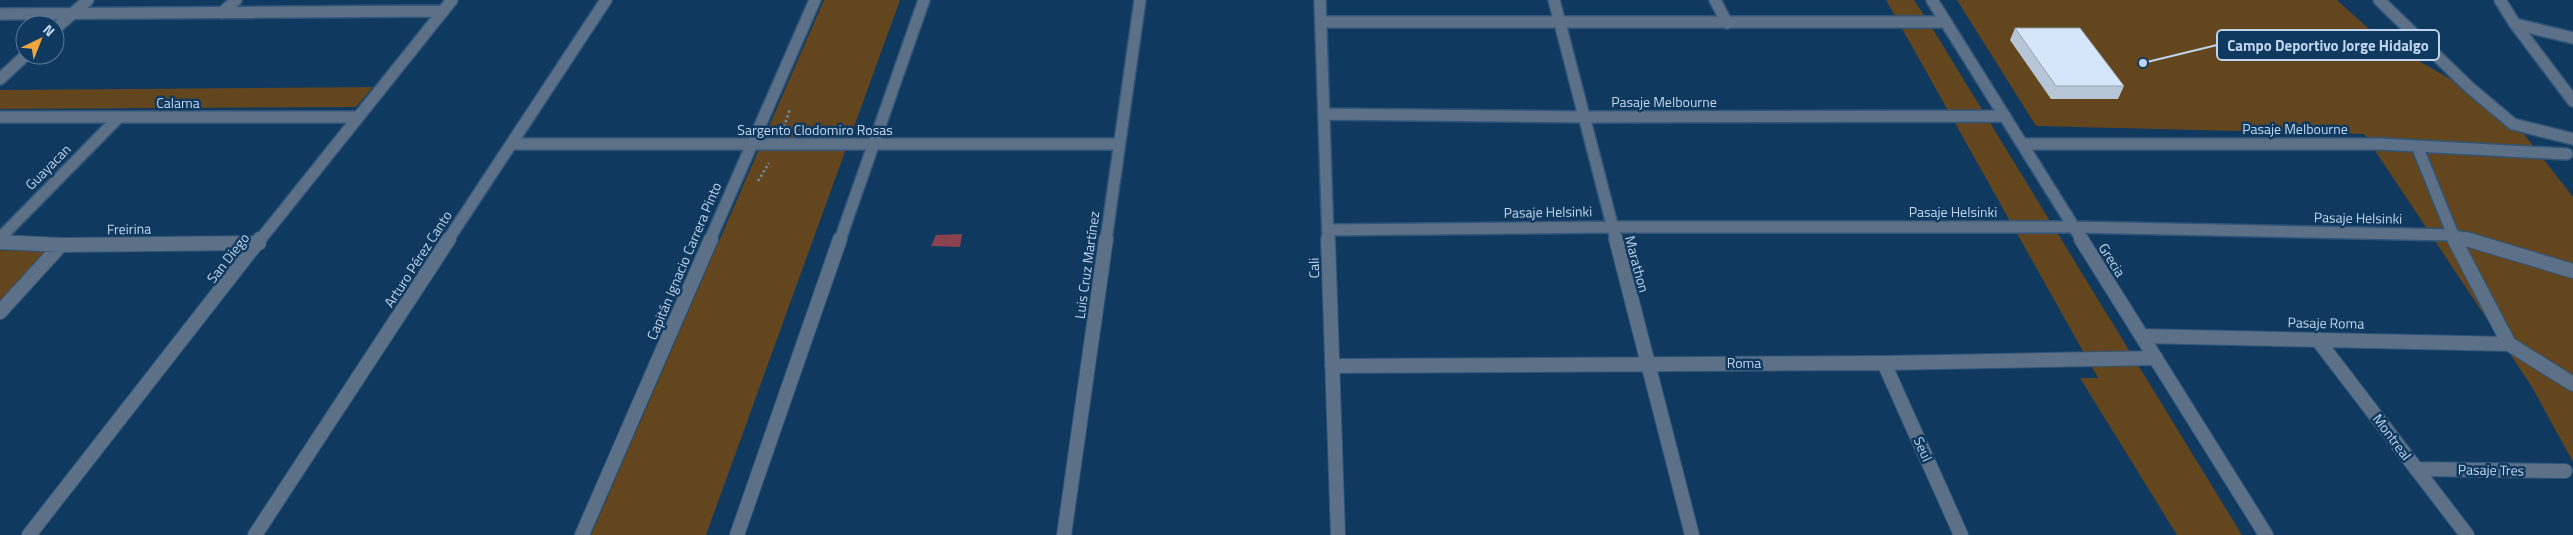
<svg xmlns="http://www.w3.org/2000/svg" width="2573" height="535" font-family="'Titillium Web',sans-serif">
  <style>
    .green { fill: #63451e }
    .water { fill: #8a424f }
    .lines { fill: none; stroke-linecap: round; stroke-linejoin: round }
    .minor-far1-casing { stroke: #305579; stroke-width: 14 }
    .minor-casing { stroke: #305579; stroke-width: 16 }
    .path { stroke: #6b8aa9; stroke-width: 2.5; stroke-dasharray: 2.5 2.5; stroke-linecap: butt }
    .minor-far1 { stroke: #5c7188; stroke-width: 11 }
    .minor { stroke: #5c7188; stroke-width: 14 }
    .wall { fill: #b7c6d7 }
    .building { fill: #d5e6fa; stroke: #95a1af }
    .labels { text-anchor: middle; stroke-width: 5; stroke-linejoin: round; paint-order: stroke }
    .street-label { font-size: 14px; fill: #bfd4ec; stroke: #103960 }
    .leader { fill: none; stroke: #bfd4ec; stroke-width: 2 }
    .callout-dot { fill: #bfd4ec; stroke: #103960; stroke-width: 2 }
    .callout { fill: #103960; stroke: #bfd4ec; stroke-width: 2 }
    .callout-label { font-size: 15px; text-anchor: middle; font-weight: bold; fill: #bfd4ec }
  </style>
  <rect width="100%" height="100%" fill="#103960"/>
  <path class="green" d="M824,0h76l-194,535h-115z
    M1886,0h28l12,18 316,517h-65l-97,-157h18z
    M1957,0h380l42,38 127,73 67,86v265l-41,-75 -168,-253 -328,-8z
    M373,87l-17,20 -356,2v-19z
    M0,250l46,2 -46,51z"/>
  <path class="water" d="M962,234l-2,13 -29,-1 5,-11z"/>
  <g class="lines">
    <defs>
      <path id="minor-far1" d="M1320,0l8,240
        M1554,0l62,240
        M1715,0l12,23
        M1932,0l150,240
        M2379,0l90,87 44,37 60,15
        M2500,0l15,24 58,77
        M222,13l14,-13
        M0,14l443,-3
        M1321,22h625
        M2515,24l58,14
        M55,29l33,-29
        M0,79l26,-24
        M1324,114l260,3 421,-1
        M0,117h356
        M512,144h607
        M2022,144h358l187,10
        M2417,146l38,94
        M1328,230l283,-3h463l378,8 18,5
        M0,238l118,-120
        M260,240l192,-240
        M448,240l158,-240
        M710,240l105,-240
        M840,240l84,-240
        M1106,240l34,-240"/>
      <path id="minor" d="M1328,239l10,296
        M1616,239l76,296
        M2081,239l185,296
        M2454,239l55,105 64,40
        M2466,239l107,32
        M0,242l61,3 198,-2
        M0,312l61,-67
        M2142,336l367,8
        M2317,339l150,196
        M1884,363l77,172
        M1332,366l552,-3 272,-5
        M2416,469l149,2
        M29,535l231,-296
        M255,535l194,-296
        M582,535l129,-296
        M737,535l103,-296
        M1064,535l42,-296"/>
    </defs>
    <use href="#minor-far1" class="minor-far1-casing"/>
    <use href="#minor" class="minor-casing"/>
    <path class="path" d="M784,127l6,-18
      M758,181l11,-18"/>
    <use href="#minor-far1" class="minor-far1"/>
    <use href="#minor" class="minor"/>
  </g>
  <path class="wall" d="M2015,28l109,58 -6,13h-67l-41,-59z"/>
  <path class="building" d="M2015,28h65l44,58h-68z"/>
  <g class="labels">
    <g class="street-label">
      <text x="1664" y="107">Pasaje Melbourne</text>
      <text x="178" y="108">Calama</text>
      <text x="2295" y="134">Pasaje Melbourne</text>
      <text x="815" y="135">Sargento Clodomiro Rosas</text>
      <text transform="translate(48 167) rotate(-45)" y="5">Guayacan</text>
      <text transform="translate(1548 212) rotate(-1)" y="5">Pasaje Helsinki</text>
      <text x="1953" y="217">Pasaje Helsinki</text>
      <text transform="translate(2358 218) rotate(1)" y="5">Pasaje Helsinki</text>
      <text transform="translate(129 229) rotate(-1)" y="5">Freirina</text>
      <text transform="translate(228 258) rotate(-52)" y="5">San Diego</text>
      <text transform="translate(418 259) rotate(-57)" y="5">Arturo Pérez Canto</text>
      <text transform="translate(2112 260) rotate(58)" y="5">Grecia</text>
      <text transform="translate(684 261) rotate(-67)" y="5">Capitán Ignacio Carrera Pinto</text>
      <text transform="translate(1637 264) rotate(75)" y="5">Marathon</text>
      <text transform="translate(1087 265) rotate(-82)" y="5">Luis Cruz Martínez</text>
      <text transform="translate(1314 268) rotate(-92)" y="5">Cali</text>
      <text transform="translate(2326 323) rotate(1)" y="5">Pasaje Roma</text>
      <text x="1744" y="368">Roma</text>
      <text transform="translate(2392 437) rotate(53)" y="5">Montreal</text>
      <text transform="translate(1923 449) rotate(66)" y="5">Seul</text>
      <text transform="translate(2491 470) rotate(1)" y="5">Pasaje Tres</text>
    </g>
  </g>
  <path class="leader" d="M2143 63L2217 45"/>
  <circle class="callout-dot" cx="2143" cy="63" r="5"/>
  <rect class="callout" x="2217" y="30" width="222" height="30" rx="5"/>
  <g class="callout-label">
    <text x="2328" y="51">Campo Deportivo Jorge Hidalgo</text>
  </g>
  <g transform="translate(40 40) rotate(43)"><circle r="24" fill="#103960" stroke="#567798"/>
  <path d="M0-4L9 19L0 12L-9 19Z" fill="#f1a540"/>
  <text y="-8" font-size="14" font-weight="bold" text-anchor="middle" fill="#bfd4ec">N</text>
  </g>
</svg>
